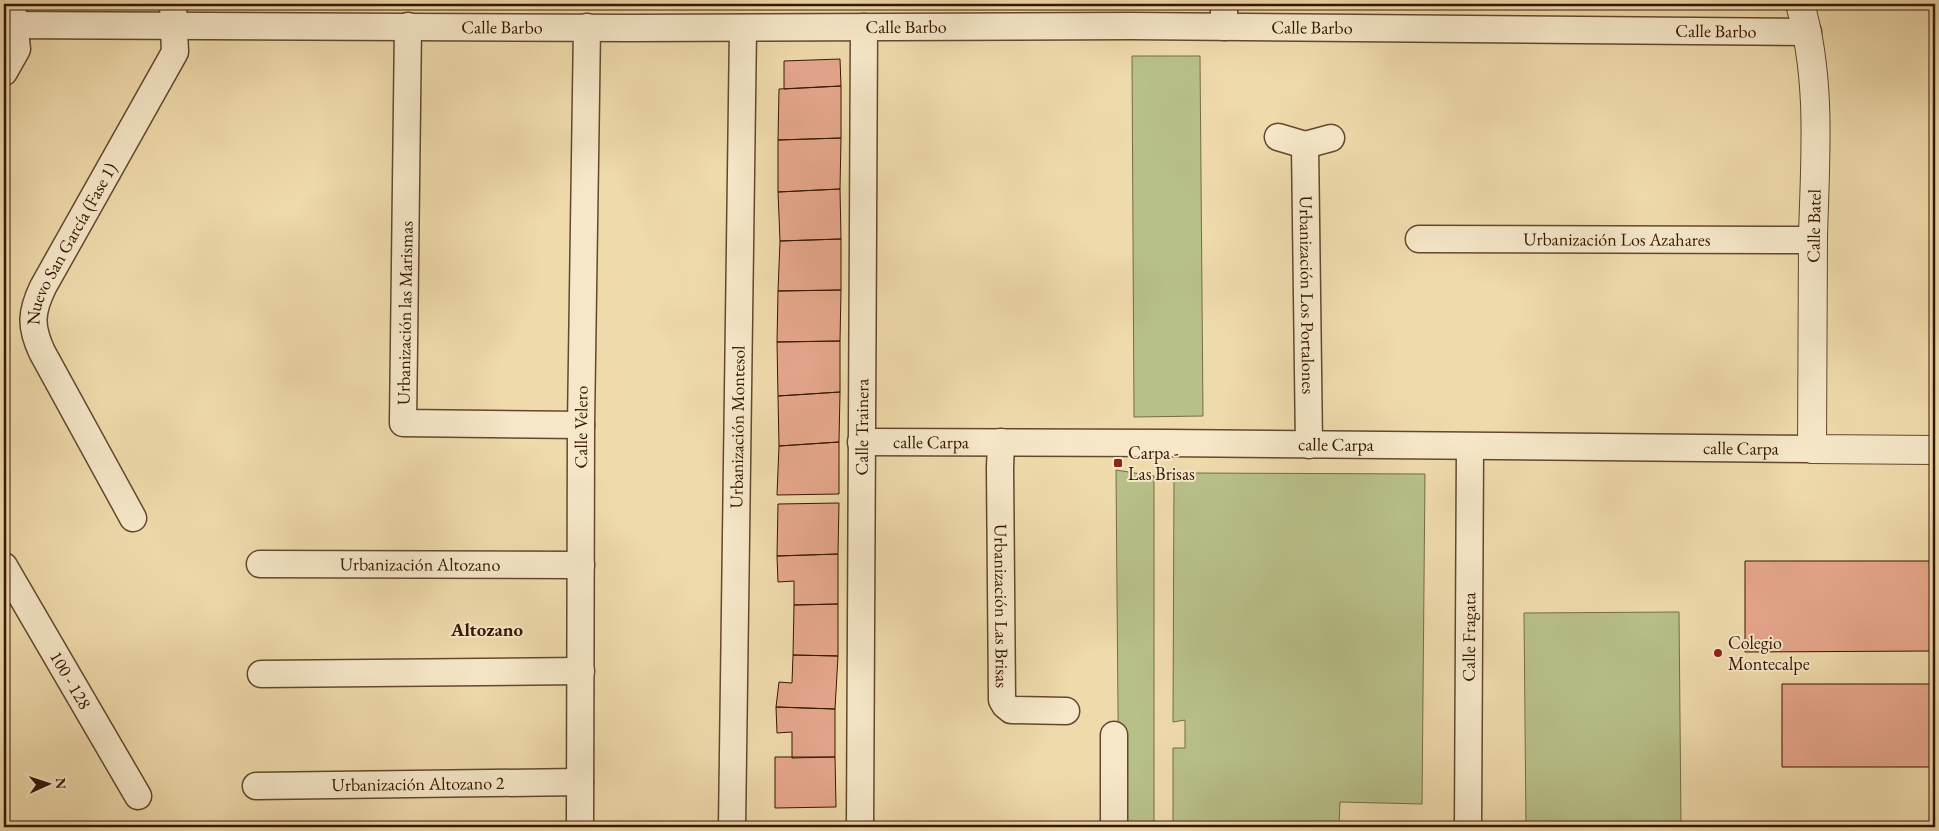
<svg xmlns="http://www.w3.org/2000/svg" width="1939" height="831" font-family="'EB Garamond',serif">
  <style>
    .green { fill: #b8c089; stroke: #776c46 }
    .building { fill: #e6a78c; stroke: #361703 }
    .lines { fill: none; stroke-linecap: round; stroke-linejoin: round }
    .minor-casing { stroke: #64482d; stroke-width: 29 }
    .tertiary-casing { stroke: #64482d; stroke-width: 30 }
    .minor { stroke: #f5e7c8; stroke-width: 26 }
    .tertiary { stroke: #f5e7c8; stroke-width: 28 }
    .poi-dot { fill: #8f2418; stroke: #f5e7c8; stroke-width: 2 }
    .labels { text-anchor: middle; stroke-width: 4; stroke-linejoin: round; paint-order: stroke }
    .street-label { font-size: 18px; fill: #361703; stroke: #f5e7c8 }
    .poi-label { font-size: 18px; fill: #361703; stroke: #f5e7c8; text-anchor: start }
    .neighbourhood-label { font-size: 19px; font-weight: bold; fill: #361703; stroke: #f5e7c8 }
  </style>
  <rect width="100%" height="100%" fill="#efdaab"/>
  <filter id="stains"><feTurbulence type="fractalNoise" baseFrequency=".004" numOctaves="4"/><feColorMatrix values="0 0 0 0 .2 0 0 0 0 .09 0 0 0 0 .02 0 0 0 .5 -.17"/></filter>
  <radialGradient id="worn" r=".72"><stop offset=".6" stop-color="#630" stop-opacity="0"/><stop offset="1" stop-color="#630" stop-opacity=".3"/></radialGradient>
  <path class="green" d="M1132,56h68l3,360 -69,1z
    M1116,470l38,6v351h-35z
    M1192,473l233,1 -3,330 -82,-2 -1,25h-166v-79h12v-28l-12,2 1,-248z
    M1679,612l2,215h-155l-2,-214z"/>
  <path class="building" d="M840,59l1,27 -57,3v-28z
    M841,86v52l-63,2 1,-51z
    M841,138l-1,51 -62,3v-52z
    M840,189l1,50 -61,2 -2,-49z
    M841,239v51l-63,1 2,-50z
    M841,290l-1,51 -63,1 1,-51z
    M840,341v51l-62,4 -1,-54z
    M840,392l-1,50 -60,4 -1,-50z
    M839,442v52l-62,1 2,-49z
    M839,503l-1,51 -61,2 1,-52z
    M838,554v50l-44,1v-24l-16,1 -1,-26z
    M1745,561h190v90l-190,1z
    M838,604v52l-45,-1 1,-50z
    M793,655l45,1 -3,53 -59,-2 3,-25 13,1z
    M1782,684h153v83h-153z
    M776,707l59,2v48l-43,1v-26l-15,1z
    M775,757h60l1,50 -61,1z"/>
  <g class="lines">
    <defs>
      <g id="minor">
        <path id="s1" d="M4,25l626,3 501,-2 677,6"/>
        <path d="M408,26l-5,397 178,2"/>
        <path d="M1224,27v-23"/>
        <path d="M4,72l13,-23 -5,-45"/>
        <path d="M1278,137l27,8 26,-7"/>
        <path id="s2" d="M1305,145l4,300"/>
        <path id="s3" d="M1419,239l394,1"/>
        <path id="s4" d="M861,442l305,1 646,6"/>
        <path id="s5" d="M1001,442l-1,26 2,232 3,5 6,5 55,1"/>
        <path id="s6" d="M133,518l-91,-166c-12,-26 -11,-40 1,-65l132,-235 -2,-48"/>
        <path id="s7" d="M260,564l321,1"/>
        <path id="s8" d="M4,566l134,230"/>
        <path d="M261,674l320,-3"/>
        <path id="s9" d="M256,786l324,-4"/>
        <path id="s10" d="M580,827l1,-402 6,-398"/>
        <path id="s11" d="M732,827l11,-799"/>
        <path id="s12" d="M860,827l4,-800"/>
        <path d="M1114,827v-92"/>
        <path id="s13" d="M1468,827l2,-380"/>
      </g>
      <path id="tertiary" d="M1800,4c22,76 15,155 13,233 -1,71 0,142 -1,212l123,1"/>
    </defs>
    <use href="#minor" class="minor-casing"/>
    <use href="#tertiary" class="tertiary-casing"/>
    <use href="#minor" class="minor"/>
    <use href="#tertiary" class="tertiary"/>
  </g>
  <g class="poi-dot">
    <rect x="1113" y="458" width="10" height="10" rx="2.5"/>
    <circle cx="1718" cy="653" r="5"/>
  </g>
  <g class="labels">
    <g class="street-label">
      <text dy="6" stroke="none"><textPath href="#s1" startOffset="498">Calle Barbo</textPath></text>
      <text dy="6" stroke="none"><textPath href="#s1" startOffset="902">Calle Barbo</textPath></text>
      <text dy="6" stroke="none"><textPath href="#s1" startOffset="1308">Calle Barbo</textPath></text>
      <text dy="6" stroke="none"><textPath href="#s1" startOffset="1712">Calle Barbo</textPath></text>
      <text transform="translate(1814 226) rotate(-89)" y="6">Calle Batel</text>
      <text dy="6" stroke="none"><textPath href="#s3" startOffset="198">Urbanización Los Azahares</textPath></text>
      <text dy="6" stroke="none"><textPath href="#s6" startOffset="308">Nuevo San García (Fase 1)</textPath></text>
      <text dy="6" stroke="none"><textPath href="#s2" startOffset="150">Urbanización Los Portalones</textPath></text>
      <text transform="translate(405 313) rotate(-89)" y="6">Urbanización las Marismas</text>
      <text dy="6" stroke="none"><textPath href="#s10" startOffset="400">Calle Velero</textPath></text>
      <text dy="6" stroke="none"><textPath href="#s11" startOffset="400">Urbanización Montesol</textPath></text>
      <text dy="6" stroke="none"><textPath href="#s12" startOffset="400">Calle Trainera</textPath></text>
      <text dy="6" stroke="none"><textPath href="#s4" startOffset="70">calle Carpa</textPath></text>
      <text dy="6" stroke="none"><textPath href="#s4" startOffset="475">calle Carpa</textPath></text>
      <text dy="6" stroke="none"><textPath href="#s4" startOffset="880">calle Carpa</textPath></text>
      <text dy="6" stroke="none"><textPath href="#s7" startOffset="160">Urbanización Altozano</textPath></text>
      <text dy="6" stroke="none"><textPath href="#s5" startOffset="164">Urbanización Las Brisas</textPath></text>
      <text dy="6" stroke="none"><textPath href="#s13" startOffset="190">Calle Fragata</textPath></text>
      <text dy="6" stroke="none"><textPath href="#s8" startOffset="132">100 - 128</textPath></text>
      <text dy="6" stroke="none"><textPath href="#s9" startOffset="162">Urbanización Altozano 2</textPath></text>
    </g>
    <g class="poi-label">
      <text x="1128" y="459">Carpa -<tspan x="1128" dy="21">Las Brisas</tspan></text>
      <text x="1728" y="649">Colegio<tspan x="1728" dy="21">Montecalpe</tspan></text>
    </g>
    <g class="neighbourhood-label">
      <text x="487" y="636">Altozano</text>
    </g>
  </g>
  <rect width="1939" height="831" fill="none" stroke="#efdaab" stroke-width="20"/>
  <rect x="5" y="5" width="1929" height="821" fill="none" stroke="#361703" stroke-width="2.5"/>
  <rect x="10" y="10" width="1919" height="811" fill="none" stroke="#361703"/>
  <g transform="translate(48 784) rotate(87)" stroke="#f5e7c8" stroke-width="4" paint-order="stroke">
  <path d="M0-4L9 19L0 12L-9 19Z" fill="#361703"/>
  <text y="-8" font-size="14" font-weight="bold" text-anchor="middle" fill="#361703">N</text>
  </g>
  <rect width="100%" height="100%" filter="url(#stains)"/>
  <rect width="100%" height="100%" fill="url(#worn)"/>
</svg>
